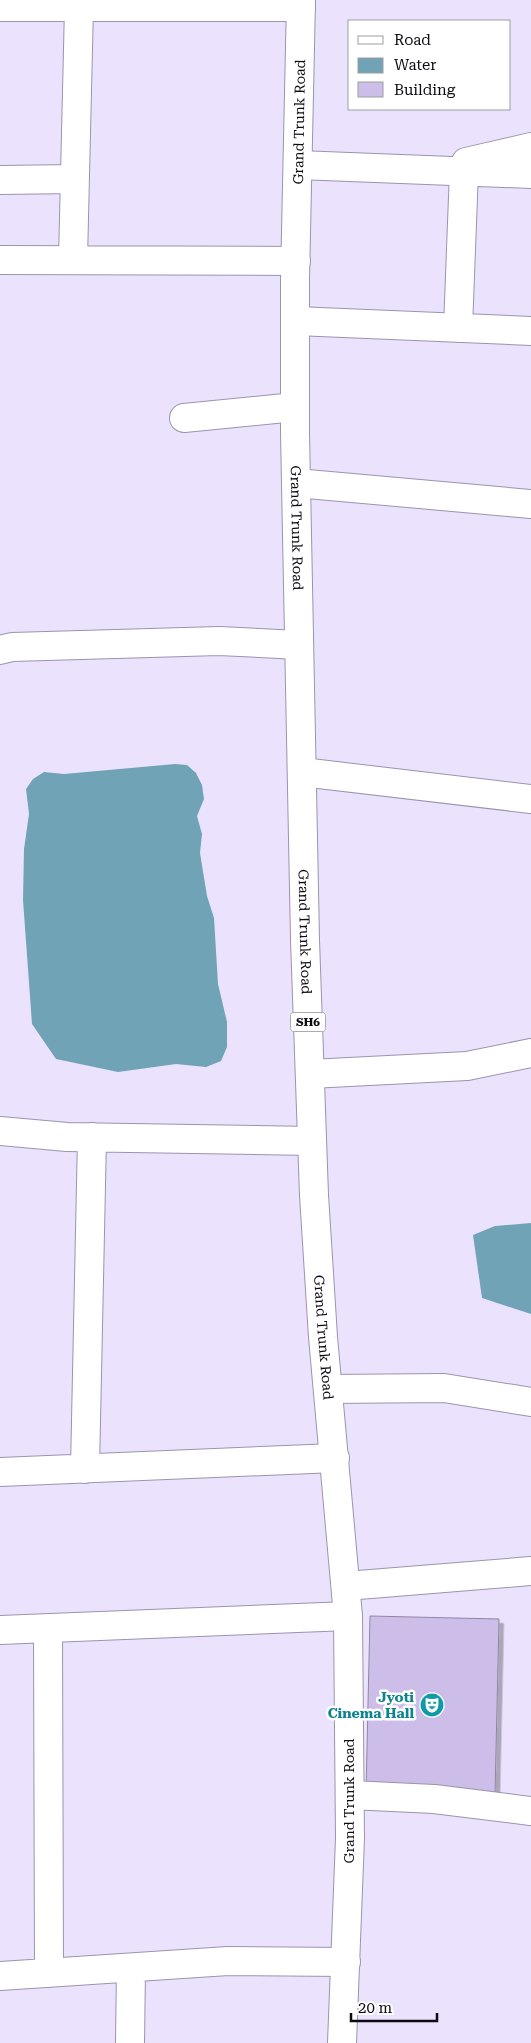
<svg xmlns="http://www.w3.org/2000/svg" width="531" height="2043" font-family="'Roboto Serif',serif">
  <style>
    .water { fill: #71a3b7 }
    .building { fill: #ccbee9; stroke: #8f87a0; filter: url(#shadow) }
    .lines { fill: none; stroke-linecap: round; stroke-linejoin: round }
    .street-casing { stroke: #9c93ad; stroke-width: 30 }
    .secondary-casing { stroke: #9c93ad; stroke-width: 30 }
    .primary-casing { stroke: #9c93ad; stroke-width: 30 }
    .street { stroke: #fff; stroke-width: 28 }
    .secondary { stroke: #fff; stroke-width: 28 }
    .primary { stroke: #fff; stroke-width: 28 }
    .labels { text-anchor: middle; stroke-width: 5; stroke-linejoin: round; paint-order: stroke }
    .shield { fill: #fff; stroke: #565459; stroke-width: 1 }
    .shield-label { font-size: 12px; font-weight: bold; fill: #0d0a12 }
    .street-label { font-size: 14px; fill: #0d0a12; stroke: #fff }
    .culture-label { font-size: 14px; font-weight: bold; fill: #0d838f; stroke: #fff; text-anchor: end }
  </style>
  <defs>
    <filter id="shadow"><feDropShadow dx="4.5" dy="4.5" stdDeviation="0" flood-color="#0004"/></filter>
  </defs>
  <rect width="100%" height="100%" fill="#ebe2fe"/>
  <path class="water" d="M175,764l12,1 9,8 6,12 2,14 -7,17 5,18 -2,19 7,43 7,22 4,66 9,38v25l-6,14 -15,6 -30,-3 -58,8 -62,-13 -24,-35 -9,-124 1,-51 5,-35 -3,-25 7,-10 11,-7 20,2z
    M531,1223v91l-49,-16 -9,-63 22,-9z"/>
  <path class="building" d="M370,1616l129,3 -4,176 -129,-3z"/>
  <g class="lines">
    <defs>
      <path id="street" d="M0,7h301
        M466,162l65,-15
        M298,165l233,9
        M0,180l74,-1
        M0,260l296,1
        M73,260l6,-253
        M296,321l235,10
        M458,328l6,-157
        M184,418l111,-11
        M296,483l235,21
        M0,650l12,-3 207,-6 80,4
        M302,772l229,27
        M310,1074l157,-8 64,-13
        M0,1131l67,6 245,4
        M328,1389l116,-1 87,14
        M85,1469l7,-332
        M0,1472l335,-14
        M346,1586l185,-15
        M48,1629l1,344
        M350,1795l84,4 97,12
        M0,1976l228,-15 118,1
        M130,2043l1,-75"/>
      <path id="secondary" d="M0,1630l348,-14"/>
      <g id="primary">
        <path id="s1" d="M301,0l-6,279v154l10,507 9,255 9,142 25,279 2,222 -8,205"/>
      </g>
    </defs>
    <use href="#street" class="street-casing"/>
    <use href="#secondary" class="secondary-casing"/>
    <use href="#primary" class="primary-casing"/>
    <use href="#street" class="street"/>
    <use href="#secondary" class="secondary"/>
    <use href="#primary" class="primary"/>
  </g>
  <defs>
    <symbol id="theatre-disc" viewBox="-11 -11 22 22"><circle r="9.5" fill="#0f9aa8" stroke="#fff"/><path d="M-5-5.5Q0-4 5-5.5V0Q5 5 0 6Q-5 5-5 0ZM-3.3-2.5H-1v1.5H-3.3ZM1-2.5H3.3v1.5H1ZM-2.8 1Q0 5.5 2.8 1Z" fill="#fff"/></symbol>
  </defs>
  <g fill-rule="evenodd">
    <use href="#theatre-disc" x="418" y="1691" width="28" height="28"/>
  </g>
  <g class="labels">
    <rect class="shield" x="290.5" y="1012.5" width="35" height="19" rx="4"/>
    <g class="shield-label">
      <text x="308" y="1026">SH6</text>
    </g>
    <g class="street-label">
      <text transform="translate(299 122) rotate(-89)" y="5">Grand Trunk Road</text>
      <text dy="5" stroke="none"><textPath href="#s1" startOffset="528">Grand Trunk Road</textPath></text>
      <text dy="5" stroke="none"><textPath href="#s1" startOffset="932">Grand Trunk Road</textPath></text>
      <text dy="5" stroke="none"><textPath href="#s1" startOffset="1338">Grand Trunk Road</textPath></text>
      <text transform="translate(349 1801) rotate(-90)" y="5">Grand Trunk Road</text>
    </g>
    <g class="culture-label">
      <text x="414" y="1702">Jyoti<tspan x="414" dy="16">Cinema Hall</tspan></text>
    </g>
  </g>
  <rect x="348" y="20" width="162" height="90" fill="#ffffff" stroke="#9e9da0"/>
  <rect x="358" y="36" width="25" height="8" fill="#ffffff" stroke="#9e9da0"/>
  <text x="394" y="45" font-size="15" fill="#0d0a12">Road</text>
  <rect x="358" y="58" width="25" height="15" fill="#71a3b7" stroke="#9e9da0"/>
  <text x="394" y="70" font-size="15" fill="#0d0a12">Water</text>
  <rect x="358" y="82" width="25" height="15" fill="#ccbee9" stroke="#9e9da0"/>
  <text x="394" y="95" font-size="15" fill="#0d0a12">Building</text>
  <path d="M351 2013v8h86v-8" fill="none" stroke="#0d0a12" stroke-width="2.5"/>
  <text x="358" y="2013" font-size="15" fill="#0d0a12" stroke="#ffffff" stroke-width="4" paint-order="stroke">20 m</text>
</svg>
